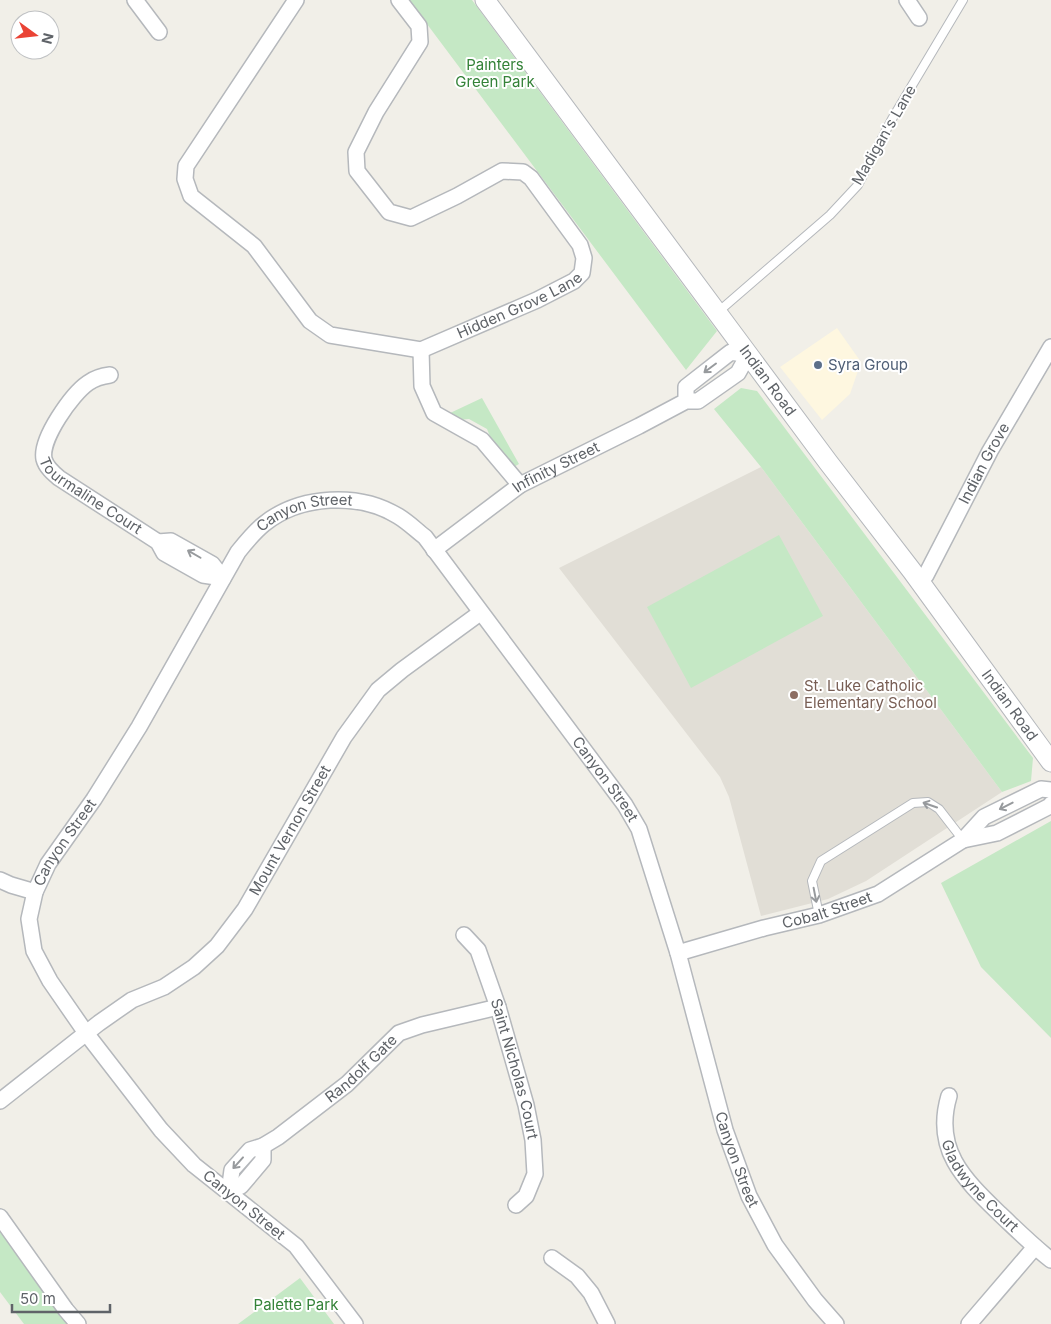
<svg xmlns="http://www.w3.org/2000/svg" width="1051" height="1324" font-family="Inter,sans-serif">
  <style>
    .commercial { fill: #fef7e0 }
    .education { fill: #e1ded6 }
    .green { fill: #c5e8c5 }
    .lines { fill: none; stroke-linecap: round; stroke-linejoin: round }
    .service-casing { stroke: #b5b8bc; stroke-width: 10 }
    .minor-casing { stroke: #b5b8bc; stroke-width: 18 }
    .tertiary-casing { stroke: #b5b8bc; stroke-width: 21 }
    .service { stroke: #fff; stroke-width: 8 }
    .minor { stroke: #fff; stroke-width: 15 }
    .tertiary { stroke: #fff; stroke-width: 19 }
    .oneway { stroke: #979a9d }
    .service-dot { fill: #5c6f8a; stroke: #fff; stroke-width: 2 }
    .education-dot { fill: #8d6e63; stroke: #fff; stroke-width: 2 }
    .labels { text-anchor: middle; stroke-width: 4; stroke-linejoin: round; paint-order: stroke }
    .park-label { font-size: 15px; fill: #348238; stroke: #fff }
    .street-label { font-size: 15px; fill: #5f6368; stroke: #fff }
    .service-label { font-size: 15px; fill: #4e5e75; stroke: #fff; text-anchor: start }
    .education-label { font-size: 15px; fill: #785e54; stroke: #fff; text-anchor: start }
  </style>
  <rect width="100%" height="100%" fill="#f1efe8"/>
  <path class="commercial" d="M837,328l24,34 -11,32 -28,26 -42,-53z"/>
  <path class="education" d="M761,467l241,325 -136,89 -38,18 -67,17 -32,-119 -9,-20 -161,-209z"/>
  <path class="green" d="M409,0h63l28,38 217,293 -31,39z
    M741,388l16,3 276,367 -2,23 -29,11 -241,-325 -47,-58z
    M482,398l37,66 -7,4 -21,-29 -4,-10 -18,-10 -12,1 -9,-6z
    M779,535l44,81 -132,72 -44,-81z
    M1051,821v217l-70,-71 -40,-84z
    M0,1231l69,93h-45l-24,-32z
    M300,1278l34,46h-96z"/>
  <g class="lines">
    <defs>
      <path id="service" d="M718,312l112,-97 28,-30 34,-66 71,-119
        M819,915l-7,-34 9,-20 92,-58 15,-1 11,7 24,31"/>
      <g id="minor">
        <path d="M135,0l24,32"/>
        <path id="s1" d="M296,0l-110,166 -1,13 6,17 63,50 56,75 20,14 91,15 116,-50 37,-19 8,-8 2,-15 -4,-13 -49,-67 -8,-6 -21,-1 -45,25 -46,22 -22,-6 -32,-41 -1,-19 20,-40 44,-70 -1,-16 -20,-26"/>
        <path d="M907,0l12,18"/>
        <path d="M421,350l1,36 12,27 48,27 38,45"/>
        <path id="s2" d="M110,375c-8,1 -15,3 -22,8 -16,11 -48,56 -44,76 2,8 9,14 15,19l99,64 6,11 39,22 20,3"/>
        <path d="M158,542l13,-1 41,23 11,14"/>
        <path id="s3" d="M434,550l86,-65 119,-59 47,-25h12l40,-28 10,-18 -17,-3 -4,3 -41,32v14"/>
        <path id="s4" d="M920,582l6,-7 64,-124 61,-104"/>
        <path d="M963,840l34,-7 53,-27 1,-2"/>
        <path d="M0,880l11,5 24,7"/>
        <path id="s5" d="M464,935l14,15 20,57 28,98 7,35 2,34 -9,22 -10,9"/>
        <path id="s6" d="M678,953l86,-25 55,-13 59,-21 85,-54 21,-23 57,-28 10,1"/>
        <path id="s7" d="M949,1096c-16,54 15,83 51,118 17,16 33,32 51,46"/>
        <path id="s8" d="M0,1101l99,-78 33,-23 32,-13 30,-20 23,-21 28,-37 99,-172 34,-47 24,-20 78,-57"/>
        <path id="s9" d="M229,1192l3,-22 18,-20 13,-4 15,-9 69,-53 52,-51 23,-8 76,-18"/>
        <path d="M229,1192l12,-6 22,-26v-14"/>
        <path d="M0,1217l66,93 12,14"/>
        <path d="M552,1258l25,18 14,17 16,31"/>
        <path id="s10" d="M355,1324l-59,-78 -102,-81 -33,-35 -75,-97 -36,-52 -16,-30 -5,-32 6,-27 13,-28 46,-65 45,-72 99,-175c8,-10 16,-20 26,-28 36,-29 95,-32 134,-8 10,6 18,14 27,21l200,268 14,24 39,124 47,177 24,66 26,49 40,55 21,24"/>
        <path d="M969,1324l66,-77"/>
      </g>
      <g id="tertiary">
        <path id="s11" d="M485,0l343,462 84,109 139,191"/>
      </g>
    </defs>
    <use href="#service" class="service-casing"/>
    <use href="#minor" class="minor-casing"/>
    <use href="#tertiary" class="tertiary-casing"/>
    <use href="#service" class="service"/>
    <use href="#minor" class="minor"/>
    <use href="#tertiary" class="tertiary"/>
  </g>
  <defs><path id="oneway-shaft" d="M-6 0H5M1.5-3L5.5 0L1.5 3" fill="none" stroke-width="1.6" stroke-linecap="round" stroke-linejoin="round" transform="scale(1.25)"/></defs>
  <g class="oneway">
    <use href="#oneway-shaft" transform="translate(710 368) rotate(143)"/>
    <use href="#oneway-shaft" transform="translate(194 554) rotate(-150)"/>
    <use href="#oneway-shaft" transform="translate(930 805) rotate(-161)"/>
    <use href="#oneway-shaft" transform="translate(1006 806) rotate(153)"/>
    <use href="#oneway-shaft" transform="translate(815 895) rotate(79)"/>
    <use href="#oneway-shaft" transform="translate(238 1163) rotate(132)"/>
  </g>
  <circle class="service-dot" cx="818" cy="365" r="5"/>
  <circle class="education-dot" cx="794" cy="695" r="5"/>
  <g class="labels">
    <g class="park-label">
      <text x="495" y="70">Painters<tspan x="495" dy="17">Green Park</tspan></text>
      <text x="296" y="1310">Palette Park</text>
    </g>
    <g class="street-label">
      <text transform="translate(884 135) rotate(-60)" y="5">Madigan's Lane</text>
      <text dy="5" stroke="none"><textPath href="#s1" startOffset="629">Hidden Grove Lane</textPath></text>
      <text dy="5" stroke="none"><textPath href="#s11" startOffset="474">Indian Road</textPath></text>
      <text dy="5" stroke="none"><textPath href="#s4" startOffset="135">Indian Grove</textPath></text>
      <text dy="5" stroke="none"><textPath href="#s3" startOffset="148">Infinity Street</textPath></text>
      <text dy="5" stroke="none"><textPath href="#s2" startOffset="174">Tourmaline Court</textPath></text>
      <text dy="5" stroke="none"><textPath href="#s10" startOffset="1034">Canyon Street</textPath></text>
      <text dy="5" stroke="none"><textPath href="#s11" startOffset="879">Indian Road</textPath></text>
      <text dy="5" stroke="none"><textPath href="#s10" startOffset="1469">Canyon Street</textPath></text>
      <text dy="5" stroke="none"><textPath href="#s8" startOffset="405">Mount Vernon Street</textPath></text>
      <text dy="5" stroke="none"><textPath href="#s10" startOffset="614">Canyon Street</textPath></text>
      <text dy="5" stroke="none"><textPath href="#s6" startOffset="155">Cobalt Street</textPath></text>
      <text dy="5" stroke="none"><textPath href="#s9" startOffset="188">Randolf Gate</textPath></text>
      <text dy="5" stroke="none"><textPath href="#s5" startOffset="145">Saint Nicholas Court</textPath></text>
      <text dy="5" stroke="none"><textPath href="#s10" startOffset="1874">Canyon Street</textPath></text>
      <text dy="5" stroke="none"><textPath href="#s7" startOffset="102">Gladwyne Court</textPath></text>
      <text transform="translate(244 1205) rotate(39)" y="5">Canyon Street</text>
    </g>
    <g class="service-label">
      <text x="828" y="370">Syra Group</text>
    </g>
    <g class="education-label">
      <text x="804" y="691">St. Luke Catholic<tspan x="804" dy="17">Elementary School</tspan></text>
    </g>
  </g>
  <g transform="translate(35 35) rotate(105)"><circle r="24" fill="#ffffff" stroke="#bfc1c3"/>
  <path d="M0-4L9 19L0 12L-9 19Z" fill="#ea4335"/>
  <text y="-8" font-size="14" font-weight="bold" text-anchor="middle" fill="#5f6368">N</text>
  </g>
  <path d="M12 1304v8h98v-8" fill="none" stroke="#5f6368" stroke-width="2.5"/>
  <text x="20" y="1304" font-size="15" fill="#5f6368" stroke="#ffffff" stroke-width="4" paint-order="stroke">50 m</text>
</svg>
